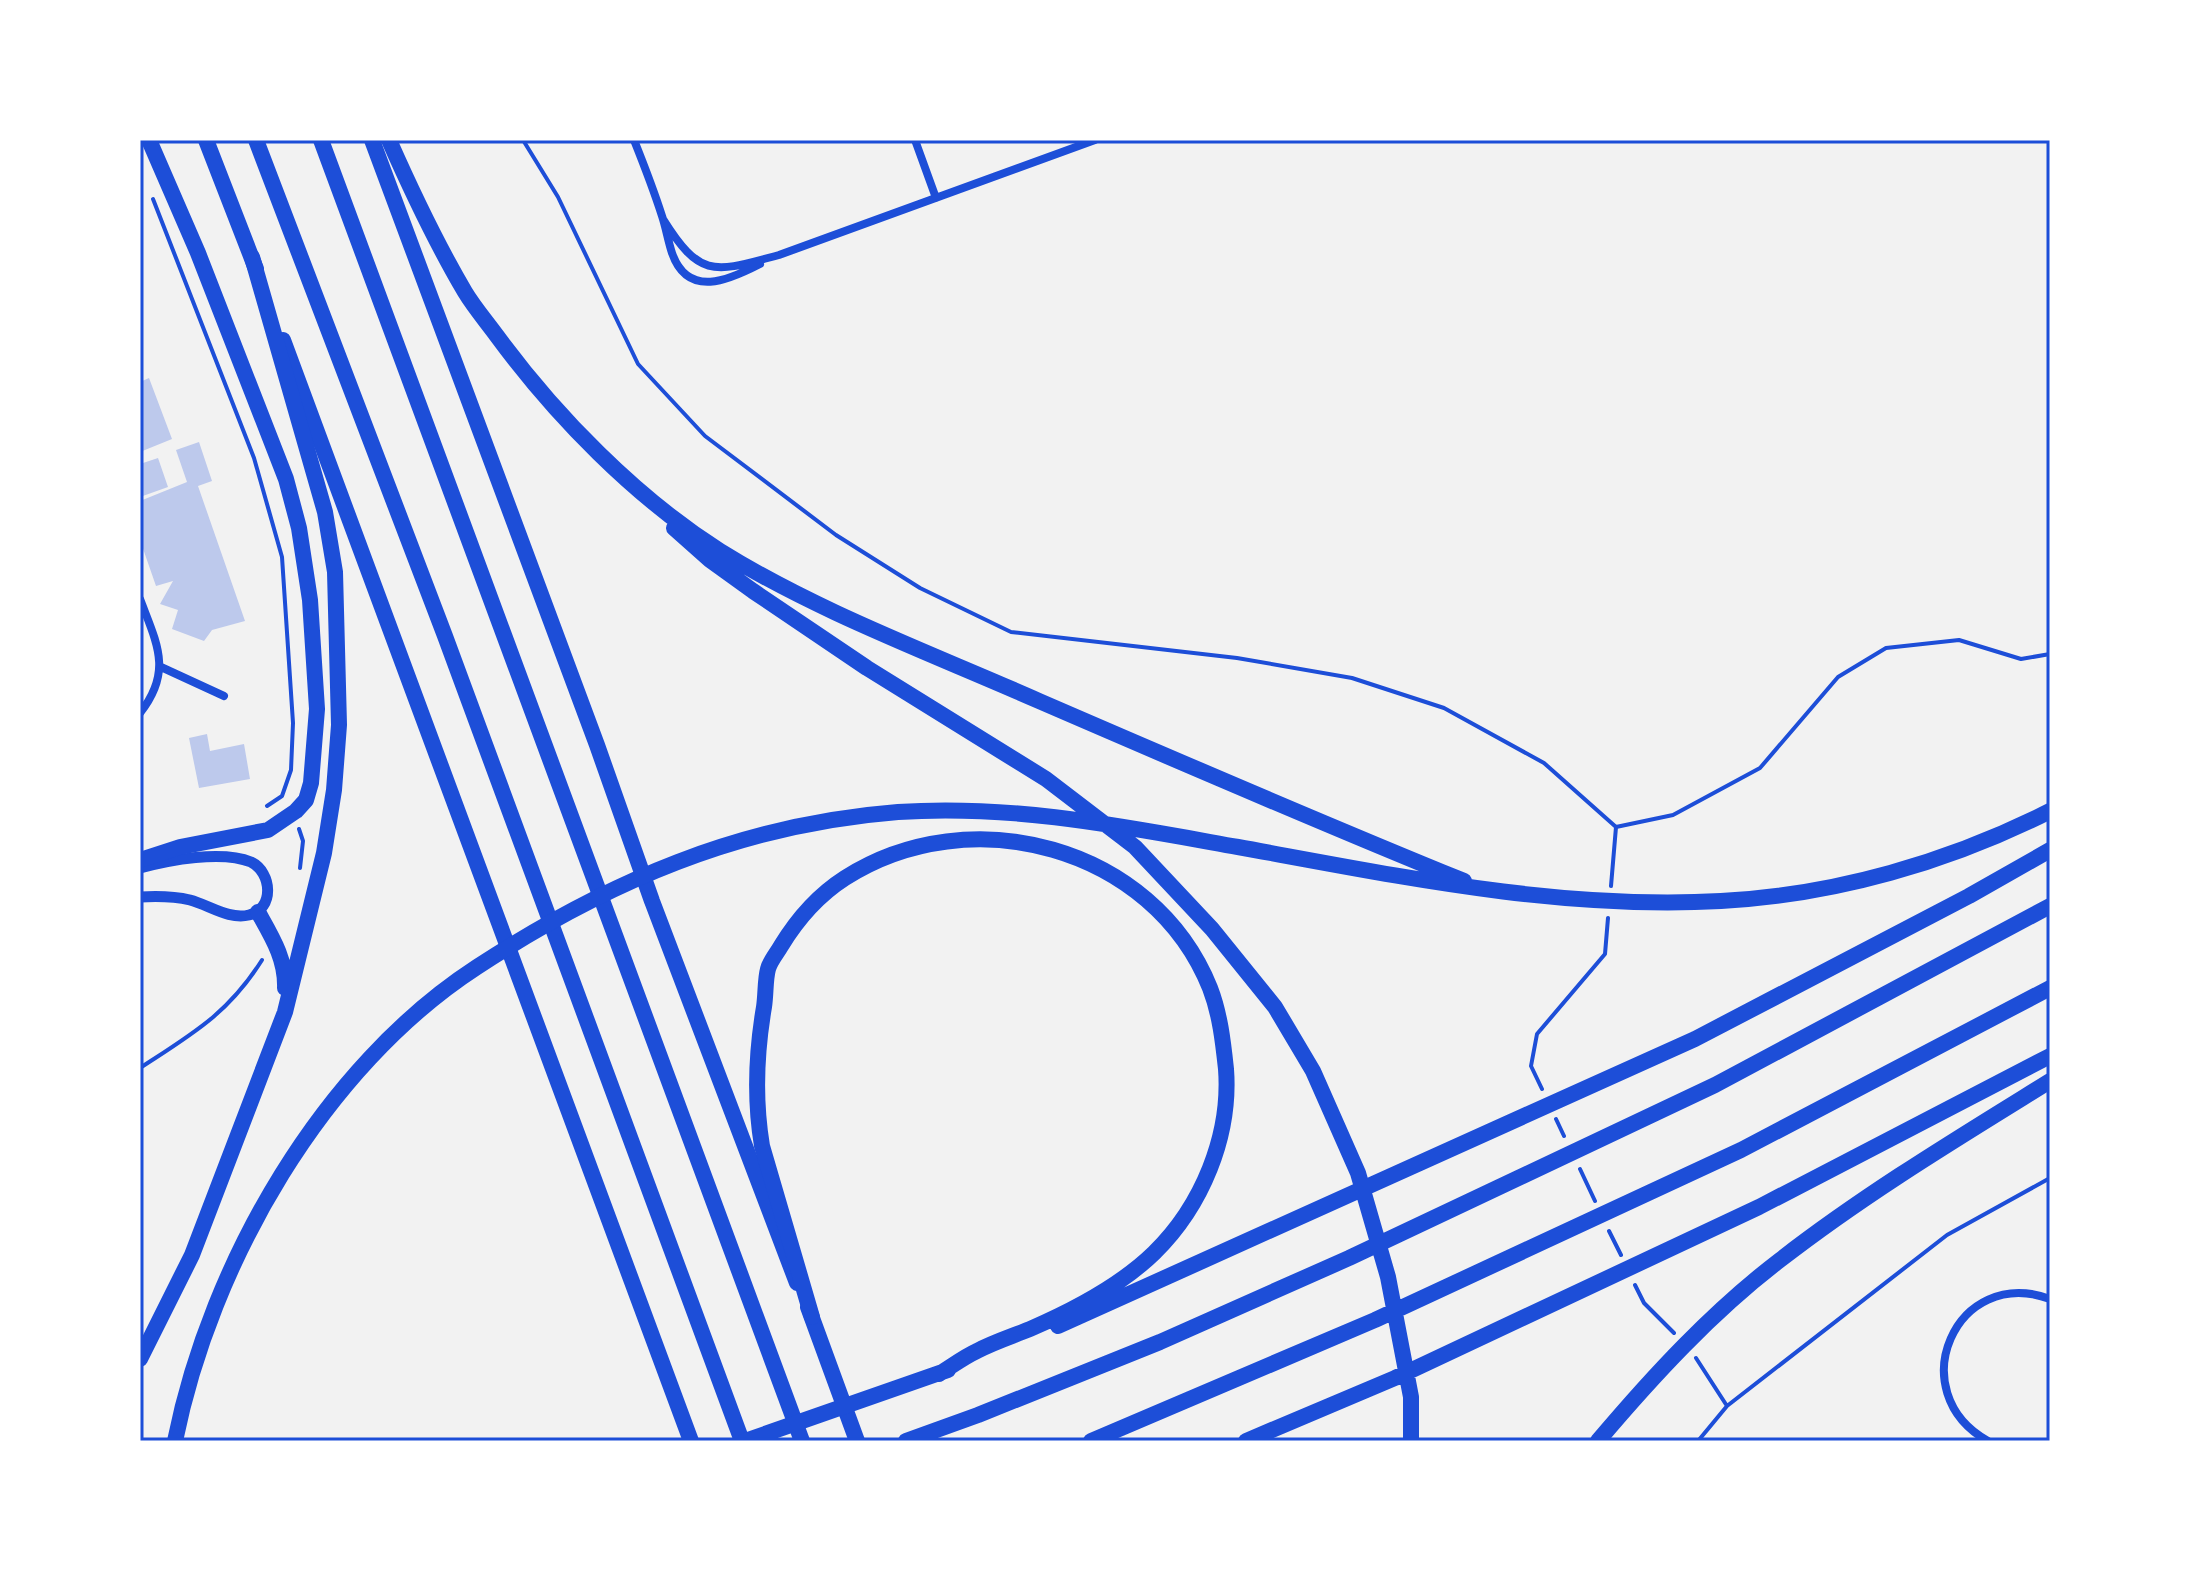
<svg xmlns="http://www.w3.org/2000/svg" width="2190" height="1581" font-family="'Open Sans',sans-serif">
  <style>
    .building { fill: #bdc9ec }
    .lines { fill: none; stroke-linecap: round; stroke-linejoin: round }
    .path { stroke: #1d4ed8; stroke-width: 4 }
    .minor { stroke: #1d4ed8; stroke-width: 8 }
    .tertiary { stroke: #1d4ed8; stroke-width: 11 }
    .trunk { stroke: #1d4ed8; stroke-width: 16 }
    .motorway { stroke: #1d4ed8; stroke-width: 16 }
    .neatline { fill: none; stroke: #1d4ed8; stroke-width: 3 }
  </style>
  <rect width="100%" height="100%" fill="#f2f2f2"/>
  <path class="building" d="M149,378l23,61 -32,13v-70z
    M199,442l13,39 -14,5 47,135 -33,9 -8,11 -32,-12 6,-19 -18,-6 13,-23 -17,5 -16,-46v-39l47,-19 -11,-32z
    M158,458l10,29 -28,10v-33z
    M207,734l3,17 34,-7 6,35 -51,9 -10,-50z"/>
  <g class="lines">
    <path class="path" d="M523,140l35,57 80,167 67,72 131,99 84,53 91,44 226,26 115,20 92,30 100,55 72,64 -5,59
      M153,199l101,259 28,99 11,166 -2,47 -9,26 -15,10
      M1616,827l57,-12 87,-47 78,-91 48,-29 73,-8 62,19 29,-5
      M299,829l4,12 -3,27
      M140,1068c52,-34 88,-54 122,-108
      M1542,1089l-11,-23 6,-32 68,-80 3,-36
      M1556,1119l8,17
      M1580,1169l15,32
      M1609,1231l12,24
      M1635,1285l9,18 30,30
      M1696,1358l31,48 -29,35
      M1727,1406l220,-171 103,-57"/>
    <path class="minor" d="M634,140c10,25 20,51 28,76 4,12 6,25 10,37 16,46 57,27 88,11
      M915,140l21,58
      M663,219c38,61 52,53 116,36l316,-115
      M140,599c17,45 33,72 0,114
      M161,667l63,29
      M1988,1441c-88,-49 -32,-177 62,-142"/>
    <path class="tertiary" d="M140,868c29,-8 82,-18 111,-6 21,10 24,47 -2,53 -20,5 -40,-10 -59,-15 -17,-4 -33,-4 -50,-3"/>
    <path class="trunk" d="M206,140l50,129
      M256,140l189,496 297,805
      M321,140l481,1301
      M372,140l225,605 55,156 145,382
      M283,340l408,1101
      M140,860l40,-13 88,-17 28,-19 10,-11 5,-17 6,-74 -7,-109 -11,-72 -13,-49 -88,-226 -49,-113
      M808,1307l49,134"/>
    <path class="motorway" d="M389,140c23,52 47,103 76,152 9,15 21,29 32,44 59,80 138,161 223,215 98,61 213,103 319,150 141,61 282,122 425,180
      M674,528l36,32 43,31 114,77 179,111 89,68 77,82 63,78 38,64 45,102 30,104 23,120v44
      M258,912c14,25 28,47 27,76
      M812,1317l-50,-171c-8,-48 -6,-92 2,-139 2,-13 1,-27 4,-38 2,-8 9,-16 13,-23 17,-28 36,-50 64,-68 125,-80 308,-32 365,110 10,26 13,53 16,81 5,67 -24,137 -72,184 -34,33 -80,57 -124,76 -17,7 -36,13 -53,22 -13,6 -25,15 -38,23
      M1058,1326l637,-287 274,-143 81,-46
      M140,1359l52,-104 93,-243 39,-159 10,-63 5,-65 -4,-153 -10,-60 -73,-255
      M175,1441c36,-179 148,-374 302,-474 130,-85 264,-143 421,-155 115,-8 228,15 340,35 160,29 320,63 483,54 114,-6 228,-39 329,-90
      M745,1441l203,-71
      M906,1441l72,-26 182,-73 189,-84 366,-173 335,-179
      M1091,1441l284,-121 366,-170 309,-162
      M1246,1441l149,-63 364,-171 291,-151
      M1598,1441c55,-65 114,-129 182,-181 85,-66 178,-122 270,-179"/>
  </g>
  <rect width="2190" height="1581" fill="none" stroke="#ffffff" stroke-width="284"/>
  <rect x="142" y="142" width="1906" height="1297" class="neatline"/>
</svg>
